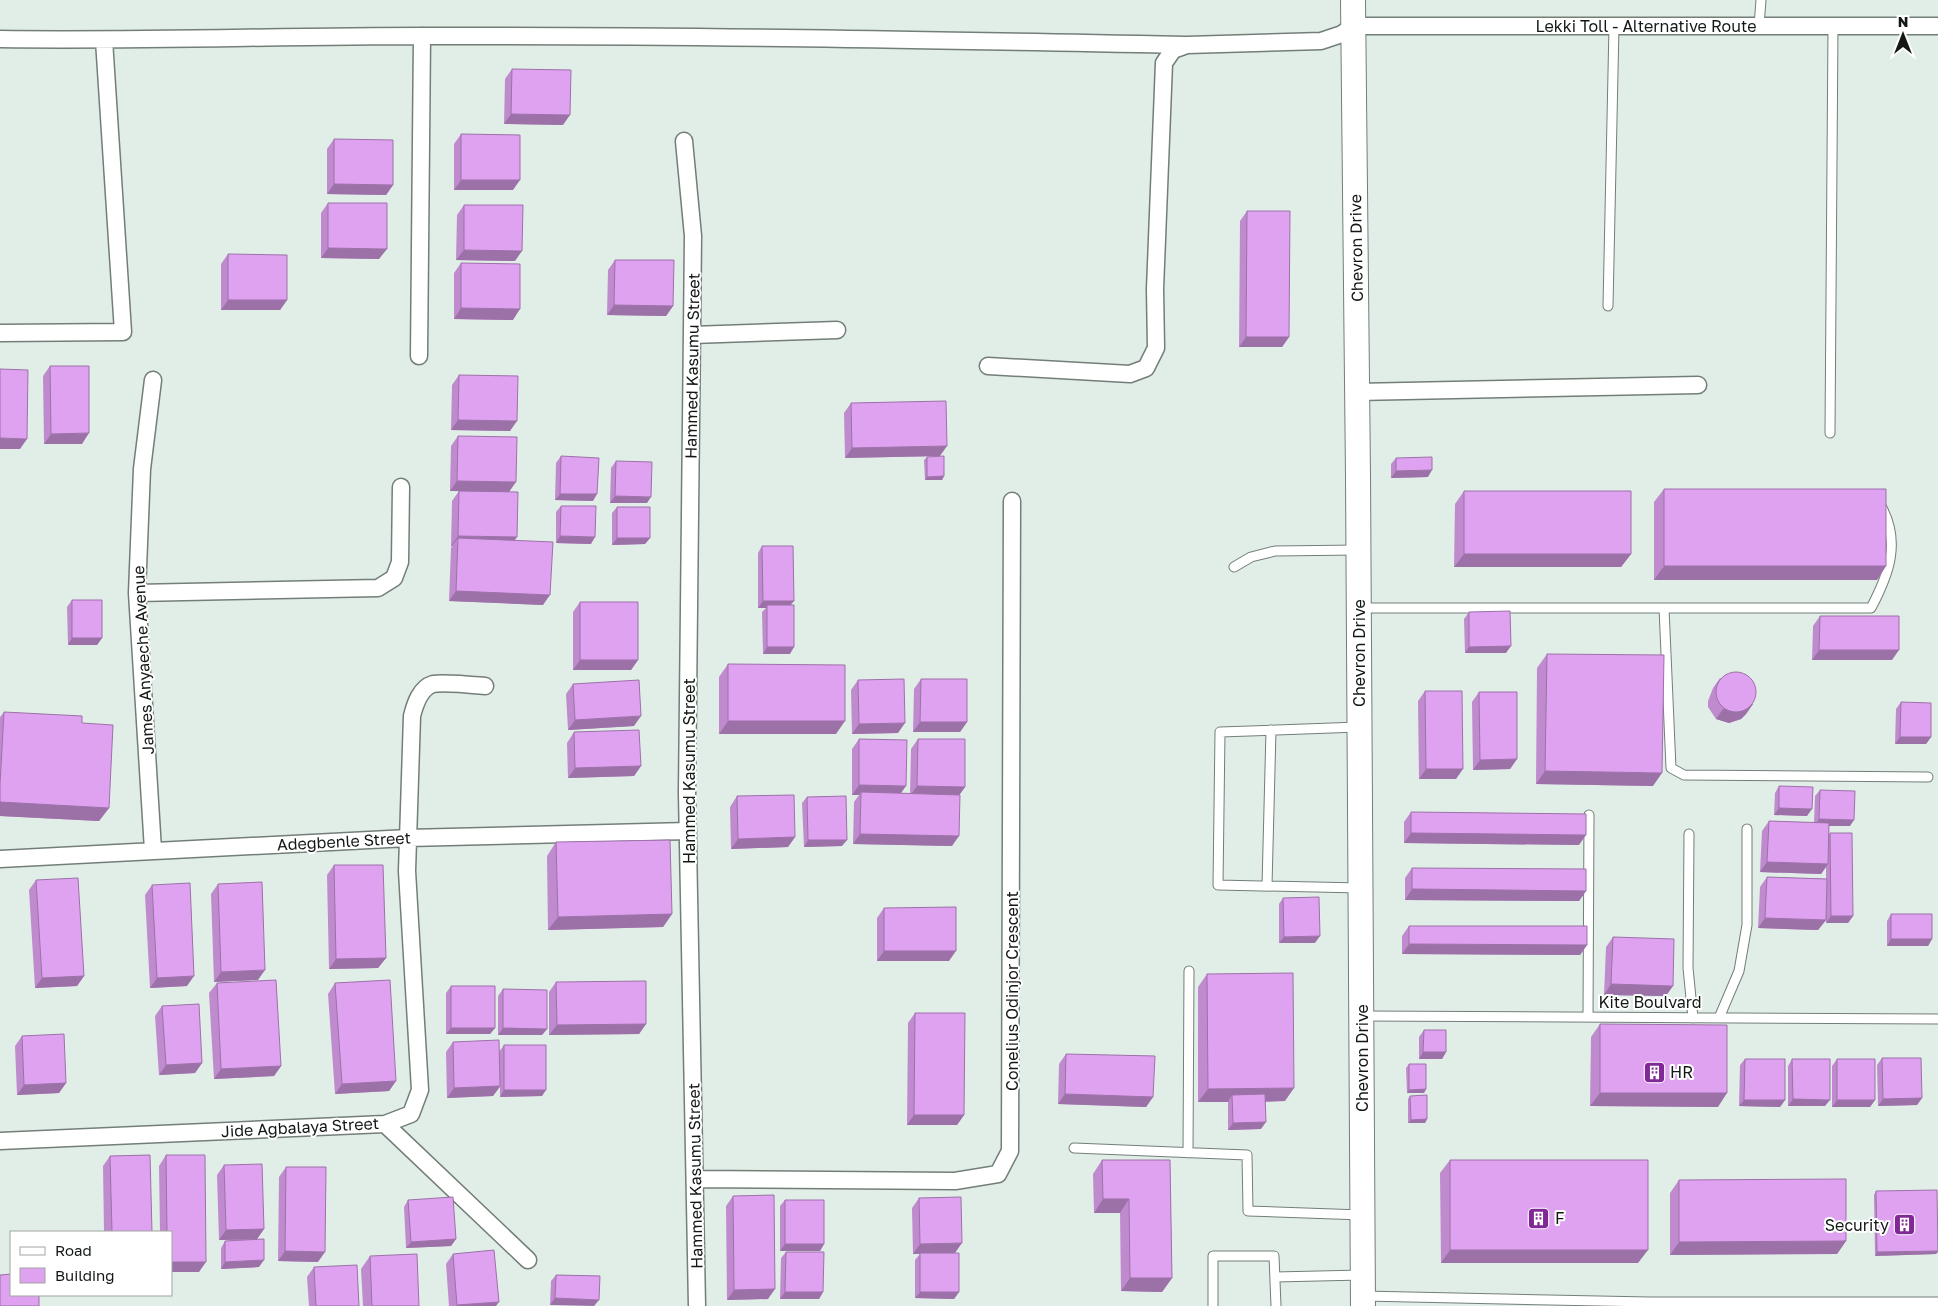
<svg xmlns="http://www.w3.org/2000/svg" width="1938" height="1306" font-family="'Golos Text',sans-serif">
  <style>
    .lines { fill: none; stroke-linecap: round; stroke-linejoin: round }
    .service-casing { stroke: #737e77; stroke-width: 11 }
    .minor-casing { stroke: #737e77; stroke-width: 19 }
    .secondary-casing { stroke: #737e77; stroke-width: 26 }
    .service { stroke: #fff; stroke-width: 9 }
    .minor { stroke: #fff; stroke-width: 16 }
    .secondary { stroke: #fff; stroke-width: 24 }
    .wall { fill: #c08bce }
    .shaded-wall { fill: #9c71a8 }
    .building { fill: #dfa2f0; stroke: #9c71a8 }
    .labels { text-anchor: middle; stroke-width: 4; stroke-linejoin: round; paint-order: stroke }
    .street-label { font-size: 16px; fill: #131815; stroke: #fff }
    .poi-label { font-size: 16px; fill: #131815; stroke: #fff; text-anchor: start }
  </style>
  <rect width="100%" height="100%" fill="#e1eee7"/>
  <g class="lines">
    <defs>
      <path id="service" d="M1759,26l2,-26
        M1608,306l6,-280
        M1830,433l3,-407
        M1234,567l17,-10 24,-6 83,-1
        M1359,608h512c18,-34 30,-66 10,-102
        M1664,608l7,160 13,7 244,2
        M1359,727l-139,5 -2,153 142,3
        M1689,834l-1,134 5,50
        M1267,886l4,-156
        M1362,1016l576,3
        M1588,1017l1,-202
        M1719,1018l20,-47 8,-46v-96
        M1074,1148l173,7 1,56 114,4
        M1188,1153l1,-182
        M1275,1277l87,-2
        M1363,1296l286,6h289
        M1213,1306v-50h61l2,50"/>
      <path id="minor" d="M0,39c141,2 282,-3 423,-3 254,-1 508,4 762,9
        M684,141l9,95 -6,557 10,513
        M0,333l123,-1 -19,-292
        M692,335l145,-5
        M419,356l3,-320
        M988,366l142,8 16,-6 10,-20 -1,-59 9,-226 9,-13 14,-5 134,-4 21,-7 11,-8h585
        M153,380l-11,89 -5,124 16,257
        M1357,392l341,-7
        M137,593l241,-5 16,-10 6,-16 1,-75
        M0,859l408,-21 280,-7
        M385,1124l143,136
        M0,1141l385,-17 26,-10 9,-24 -13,-219 5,-155c3,-12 8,-28 21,-32 10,-2 41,1 52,2
        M695,1179l260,2 43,-7 12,-23 2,-650"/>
      <path id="secondary" d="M1353,0l5,476 5,830"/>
    </defs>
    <use href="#service" class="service-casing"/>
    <use href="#minor" class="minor-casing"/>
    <use href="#secondary" class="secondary-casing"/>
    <use href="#service" class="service"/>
    <use href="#minor" class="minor"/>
    <use href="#secondary" class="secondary"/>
  </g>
  <path class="wall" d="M512,69l51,56 -59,-1 1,-45z
    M461,134l52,56h-59v-46z
    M334,139l59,46 -7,10 -59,-1v-45z
    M328,203l51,56 -58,-1v-45z
    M464,205l51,56 -59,-1 1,-45z
    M1247,211l42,126 -7,10h-43l1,-126z
    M228,254l59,46 -7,10h-59v-46z
    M615,260l58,46 -7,10 -59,-1 1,-45z
    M461,263l52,57 -59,-1v-46z
    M50,366l32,78h-38l-1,-68z
    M459,375l51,56 -59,-1 1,-45z
    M851,403l89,53 -95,2 -1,-45z
    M458,436l51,56 6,48 28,65 -94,-4 2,-53 1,-2h-1l1,-45 7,-10h-9l1,-45z
    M561,456l32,45 -38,-1 1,-37z
    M927,457l17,19 -2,4h-17l-1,-20z
    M1396,458l32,19 -37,1v-14z
    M616,461l31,42h-37l1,-35z
    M1664,489l222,77 -9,14h-223v-78z
    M1464,491l167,63 -10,13h-167l1,-63z
    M561,506l30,38 -35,-1v-31z
    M617,507l33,31 -5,6 -33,1v-32z
    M762,546l28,59v49h-27l-1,-42 4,-4h-8v-55z
    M72,600l30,38 -5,7h-29l-1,-38z
    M580,602l58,58 -7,10h-58v-58z
    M1469,612l37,41h-41l-1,-34z
    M1820,616l72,44h-80l1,-34z
    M1547,654l106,132 -117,-2 1,-116z
    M728,664l108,70h-117v-57z
    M1720,678l33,26 -7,10 -5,5 -12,4 -13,-4 -8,-12v-6l5,-13z
    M921,679l46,43 -7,10h-47l1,-43z
    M858,680l40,53 -46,1 -1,-44z
    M573,684l61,42 -66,4 -2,-36z
    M1425,691l31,88h-37l-1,-78z
    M1479,692l38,67 -7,10 -37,1 -1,-68z
    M1901,702l30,35 -5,7h-31l1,-35z
    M4,712l78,11 27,85 -10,13 -99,-5v-99z
    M574,732l67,34 -7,10 -66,2 -1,-35z
    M859,739l42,54 9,1 1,-45 7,-10 47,48 -6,8 -7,51 -99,-2 1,-42 5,-7h-7v-46z
    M1779,786l28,30 -33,-1 1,-22z
    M1820,790l30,36h-21v9l1,-2 23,83 -5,7h-22v-24v21l-8,10 -60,-2 2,-41 7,-10 59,2v-12l-5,7 -61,-2 2,-41 7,-10 45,2 1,-27z
    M737,796l58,41 -7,10 -57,2 -1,-42z
    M807,797l35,49 -38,1 -2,-44z
    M1411,812l168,33 -175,-2v-21z
    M556,842l116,72 -9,13 -115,3 -1,-74z
    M334,865l52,93 -8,10 -49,1 -2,-94z
    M1412,868l174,23 -7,10 -174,-1v-22z
    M36,880l48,96 -7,10 -42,2 -6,-98z
    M218,884l40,96 -44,2 -3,-88z
    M152,885l35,101 -37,2 -5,-93z
    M1283,898l32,45h-36v-39z
    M884,908l65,53h-72v-43z
    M1891,914l41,25 -4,7h-41v-25z
    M1409,926l178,19 -7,10 -178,-1v-18z
    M1613,937l53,59 -62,-1 2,-48z
    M1207,974l78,127 -20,1 -4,27 -33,1v-28h-30v-115z
    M556,982l90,42 -7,10 -90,1v-43z
    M217,983l64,83 -7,10 -60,3 -5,-86z
    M335,983l61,98 -7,10 -54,3 -7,-100z
    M451,986l44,42 -5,6h-44v-41z
    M503,989l44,40 -5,6h-44v-39z
    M162,1006l40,57 -7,10 -36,2 -4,-59z
    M915,1013l49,102 -7,10h-50l1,-102z
    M1600,1024l118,83 -128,-1 1,-69z
    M1424,1030l22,22 -4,7h-23v-22z
    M22,1036l44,47 -7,10 -42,2 -2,-49z
    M453,1042l47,30 -1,-20 5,-7 38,51 -42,1v-10l-7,9 -46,2 -1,-46z
    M1066,1054l87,43 -7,10 -88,-3 1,-40z
    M1882,1058l40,40 -5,7 -39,1 -1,-41z
    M1745,1059l40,41 -5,7 -41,-1 1,-41z
    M1792,1059l33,47h-37v-40z
    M1837,1059l38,41 -5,7h-38v-41z
    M1409,1064l17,25 -2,4h-17l-1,-25z
    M1410,1096l17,23 -2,4h-17v-24z
    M166,1155l33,117h-28v-40h-11l-1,-66z
    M110,1156l42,76h-48l-1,-66z
    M1102,1160h68l2,118 -10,14 -41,-1 -1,-78h-26l-1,-39z
    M1450,1160l188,103h-197l-1,-90z
    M224,1165l40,64 -7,10 2,28 -38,2v-21l4,-7 26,-1h-32l-2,-65z
    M286,1167l32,95 -40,-1 1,-84z
    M1679,1180l167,61 -9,13 -167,1v-62z
    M1876,1191l62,42v19l-2,2 -61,2 -1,-61z
    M733,1196l35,103 -41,1 -1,-94z
    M919,1198l36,55 4,39 -5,7 -39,-1v-38l5,-6h-7l-1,-46z
    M408,1200l48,39 -5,7 -45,2 -2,-41z
    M785,1200l39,44 -4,7h-40v-45z
    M786,1252l37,40 -4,7h-39l1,-41z
    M453,1254l43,52h-47l-3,-42z
    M370,1256l49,50h-56l-2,-37z
    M314,1267l45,39h-50l-2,-29z
    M556,1275l44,1 -50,29 1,-24z"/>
  <path class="shaded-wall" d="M511,114l59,1 -7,10 -59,-1z
    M461,180h59l-7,10h-59z
    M334,184l59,1 -7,10 -59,-1z
    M328,248l59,1 -8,10 -58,-1z
    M464,250l58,1 -7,10 -59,-1z
    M228,300h59l-7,10h-59z
    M614,305l59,1 -7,10 -59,-1z
    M461,308l59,1 -7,11 -59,-1z
    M1246,337h43l-7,10h-43z
    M458,420l59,1 -7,10 -59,-1z
    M89,433l-7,11h-38l7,-10z
    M0,438l27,1 -7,10h-20z
    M947,446l-7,10 -95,2 7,-10z
    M1432,470l-4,7 -37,1 5,-7z
    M944,476l-2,4h-17l2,-3z
    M457,481l59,1 -7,10 -59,-1z
    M560,494h37l-4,7 -38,-1z
    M615,496l36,1 -4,6h-37z
    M458,536l59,1 -7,10 -52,-9 -6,8h-1z
    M560,536l35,1 -4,7 -35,-1z
    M617,538h33l-5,6 -33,1z
    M1464,554h167l-10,13h-167z
    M1664,566h222l-9,14h-223z
    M456,591l94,4 -7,10 -94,-4z
    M763,601h31l-5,6 -22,-2 -1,3h-8z
    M72,638h30l-5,7h-29z
    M1511,646l-5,7h-41l4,-6z
    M767,647h27l-4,7h-27z
    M1819,650h80l-7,10h-80z
    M580,660h58l-7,10h-58z
    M1753,704l-7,10 -5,5 -12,4 -13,-4 7,-10z
    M641,716l-7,10 -66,4 7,-10z
    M728,721h117l-9,13h-117z
    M920,722h47l-7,10h-47z
    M905,723l-7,10 -46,1 7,-10z
    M1900,737h31l-5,7h-31z
    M1517,759l-7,10 -37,1 7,-10z
    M641,766l-7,10 -66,2 7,-10z
    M1426,769h37l-7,10h-37z
    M1545,771l117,2 -9,13 -117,-2z
    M859,785l47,1 -7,10 -38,-4 -2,3h-7z
    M917,786l48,1 -7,10 -48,-1z
    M0,802l109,6 -10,13 -99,-5z
    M1779,808l33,1 -5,7 -33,-1z
    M1819,819l35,1 -4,6h-36z
    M1411,833l175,2 -7,10 -175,-2z
    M860,834l99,2 -7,10 -99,-2z
    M795,837l-7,10 -57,2 7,-10z
    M808,840h39l-5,6 -38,1z
    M1767,862l61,2 -7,10 -61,-2z
    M1412,889l174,2 -7,10 -174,-1z
    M672,914l-9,13 -115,3 10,-13z
    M1831,916h22l-5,7h-22z
    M1765,918l61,2 -8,10 -60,-2z
    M1320,936l-5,7h-36l5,-6z
    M1891,939h41l-4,7h-41z
    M1409,944l178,1 -7,10 -178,-1z
    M884,951h72l-7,10h-72z
    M386,958l-8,10 -49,1 7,-10z
    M265,970l-7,10 -44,2 7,-10z
    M84,976l-7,10 -42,2 7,-10z
    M194,976l-7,10 -37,2 7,-10z
    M1611,984l62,2 -7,10 -62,-1z
    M646,1024l-7,10 -90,1 8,-10z
    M451,1028h44l-5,6h-44z
    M503,1028l44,1 -5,6h-44z
    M1423,1052h23l-4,7h-23z
    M202,1063l-7,10 -36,2 7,-10z
    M281,1066l-7,10 -60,3 7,-10z
    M396,1081l-7,10 -54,3 7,-10z
    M66,1083l-7,10 -42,2 7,-10z
    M500,1086l-7,10 -46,2 7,-10z
    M1294,1088l-9,13 -52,1 -1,-7 -4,7h-30l10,-13z
    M1426,1089l-2,4h-17l2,-3z
    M504,1090h42l-4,6 -42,1z
    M1600,1093h127l-9,14 -128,-1z
    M1065,1094l88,3 -7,10 -88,-3z
    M1922,1098l-5,7 -39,1 5,-7z
    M1793,1099l37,1 -5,6h-37z
    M1744,1100h41l-5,7 -41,-1z
    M1837,1100h38l-5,7h-38z
    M914,1115h50l-7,10h-50z
    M1427,1119l-2,4h-17l3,-3z
    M1266,1122l-5,7 -33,1 5,-7z
    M1103,1199h26l-9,14h-26z
    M264,1229l-7,10 -38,1 7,-10z
    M456,1239l-5,7 -45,2 5,-6z
    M1846,1241l-9,13 -167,1 9,-13z
    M962,1243l-7,10 -42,1 7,-10z
    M785,1244h39l-4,7h-40z
    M1450,1250h198l-10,13h-197z
    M285,1251l40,1 -7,10 -40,-1z
    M1938,1251l-2,3 -61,2 2,-4z
    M264,1260l-5,7 -38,2 4,-7z
    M171,1262h35l-7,10h-28z
    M1130,1278h42l-10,14 -41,-1z
    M775,1289l-7,10 -41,1 7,-10z
    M785,1292h38l-4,7h-39z
    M920,1292h39l-5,7 -39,-1z
    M555,1298l44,2 -5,6 -44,-1z
    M499,1302l-3,4h-39v-1z"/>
  <path class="building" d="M512,69l59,1 -1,45 -59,-1z
    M461,134l59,1v45h-59z
    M334,139l59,1v45l-59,-1z
    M328,203h59v46l-59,-1z
    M464,205h59l-1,46 -58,-1z
    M1247,211h43l-1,126h-43z
    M228,254l59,1v45h-59z
    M615,260h59l-1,46 -59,-1z
    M461,263l59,1v45l-59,-1z
    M50,366h39v67l-38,1z
    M0,369l28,1 -1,69 -27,-1z
    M459,375l59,1 -1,45 -59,-1z
    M946,401l1,45 -95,2 -1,-45z
    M458,436l59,1 -1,45 -59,-1z
    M561,456l38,2 -2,36h-37z
    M944,456v20l-17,1v-20z
    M1432,457v13l-36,1v-13z
    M616,461l36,1 -1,35 -36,-1z
    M1664,489h222v77h-222z
    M459,491l59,1 -1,45 -59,-1z
    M1464,491h167v63h-167z
    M561,506h35l-1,31 -35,-1z
    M617,507h33v31h-33z
    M458,538l95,4 -3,53 -94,-4z
    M762,546h31l1,55h-31z
    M72,600h30v38h-30z
    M580,602h58v58h-58z
    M767,605h27v42h-27z
    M1510,611l1,35 -42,1v-35z
    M1820,616h79v34h-80z
    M1547,654l117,1 -2,118 -117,-2z
    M728,664l117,1v56h-117z
    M1716 692a20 20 0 1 1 40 0a20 20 0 1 1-40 0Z
    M904,679l1,44 -46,1 -1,-44z
    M921,679h46v43h-47z
    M639,680l2,36 -66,4 -2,-36z
    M1425,691h37l1,78h-37z
    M1479,692h38v67l-37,1z
    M1901,702l30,1v34h-31z
    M4,712l78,4v7l31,2 -4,83 -109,-6v-18z
    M639,730l2,36 -66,2 -1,-36z
    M859,739l48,1 -1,46 -47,-1z
    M918,739h47v48l-48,-1z
    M1779,786l34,1 -1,22 -33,-1z
    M1820,790l35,1 -1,29 -35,-1z
    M861,792l99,3 -1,41 -99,-2z
    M794,795l1,42 -57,2 -1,-43z
    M846,796l1,44h-39l-1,-43z
    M1411,812l175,2v21l-175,-2z
    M1769,821l60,2 -1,41 -61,-2z
    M1830,833h22l1,83h-22z
    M670,840l2,74 -114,3 -2,-75z
    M334,865h49l3,93 -50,1z
    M1412,868l174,1v22l-174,-2z
    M1767,877l60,2 -1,41 -61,-2z
    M78,878l6,98 -42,2 -6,-98z
    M262,882l3,88 -44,2 -3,-88z
    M190,883l4,93 -37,2 -5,-93z
    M1319,897l1,39 -36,1 -1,-39z
    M956,907v44h-72v-43z
    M1891,914h41v25h-41z
    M1409,926h178v19l-178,-1z
    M1613,937l61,2 -1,47 -62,-2z
    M1293,973l1,115 -86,1 -1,-115z
    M276,980l5,86 -60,3 -4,-86z
    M390,980l6,101 -54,3 -7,-101z
    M646,981v43l-89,1 -1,-43z
    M451,986h44v42h-44z
    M503,989l44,1v39l-44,-1z
    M199,1004l3,59 -36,2 -4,-59z
    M915,1013h50l-1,102h-50z
    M1600,1024l127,1v68h-127z
    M1424,1030h22v22h-23z
    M64,1034l2,49 -42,2 -2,-49z
    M499,1040l1,46 -46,2 -1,-46z
    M504,1045h42v45h-42z
    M1066,1054l89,2 -2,41 -88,-3z
    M1882,1058h39l1,40 -39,1z
    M1745,1059h40v41h-41z
    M1792,1059h38v41l-37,-1z
    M1837,1059h38v41h-38z
    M1409,1064h17v25l-17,1z
    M1265,1094l1,28 -33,1 -1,-28z
    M1427,1095v24l-16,1 -1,-24z
    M150,1155l2,77h-40l-2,-76z
    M166,1155h39l1,107h-35v-30h-4z
    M1102,1160h68l2,118h-42l-1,-79h-26z
    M1450,1160h198v90h-198z
    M262,1164l2,65 -38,1 -2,-65z
    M286,1167h40l-1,85 -40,-1z
    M1846,1179v62l-167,1v-62z
    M1937,1190l1,61 -61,1 -1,-61z
    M774,1195l1,94 -41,1 -1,-94z
    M453,1197l3,42 -45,3 -3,-42z
    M961,1197l1,46 -42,1 -1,-46z
    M785,1200h39v44h-39z
    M264,1239v21l-39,2v-21z
    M494,1250l5,52 -42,3 -4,-51z
    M786,1252h38l-1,40h-38z
    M920,1253h39v39h-39z
    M417,1254l2,52h-47l-2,-50z
    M357,1265l2,41h-43l-2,-39z
    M11,1274v21h28v11h-39v-31z
    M556,1275l44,1 -1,24 -44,-2z"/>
  <defs>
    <symbol id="building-square" viewBox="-11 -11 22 22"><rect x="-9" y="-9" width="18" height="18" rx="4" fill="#802896" stroke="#fff"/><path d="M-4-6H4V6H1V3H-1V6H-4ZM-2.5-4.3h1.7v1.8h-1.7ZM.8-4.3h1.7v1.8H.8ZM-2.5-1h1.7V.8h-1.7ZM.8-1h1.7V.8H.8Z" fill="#fff"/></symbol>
  </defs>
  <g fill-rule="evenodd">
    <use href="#building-square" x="1642" y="1060" width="25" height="25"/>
    <use href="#building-square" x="1526" y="1206" width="25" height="25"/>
    <use href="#building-square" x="1892" y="1212" width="25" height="25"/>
  </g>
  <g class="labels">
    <g class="street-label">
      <text x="1646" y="32">Lekki Toll - Alternative Route</text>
      <text transform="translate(1356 248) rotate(-91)" y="6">Chevron Drive</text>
      <text transform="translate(692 366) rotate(-89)" y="6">Hammed Kasumu Street</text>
      <text transform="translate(1359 653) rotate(-90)" y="6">Chevron Drive</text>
      <text transform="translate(143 660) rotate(-93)" y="6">James Anyaeche Avenue</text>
      <text transform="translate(689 771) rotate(-90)" y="6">Hammed Kasumu Street</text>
      <text transform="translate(344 841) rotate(-3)" y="6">Adegbenle Street</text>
      <text transform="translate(1012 991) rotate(-90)" y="6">Conelius Odinjor Crescent</text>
      <text x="1650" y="1008">Kite Boulvard</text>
      <text transform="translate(1362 1058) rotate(-90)" y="6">Chevron Drive</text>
      <text transform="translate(300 1127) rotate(-3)" y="6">Jide Agbalaya Street</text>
      <text transform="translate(695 1176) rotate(-91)" y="6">Hammed Kasumu Street</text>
    </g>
    <g class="poi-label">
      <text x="1670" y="1078">HR</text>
      <text x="1555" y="1224">F</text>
      <text x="1889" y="1231" text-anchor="end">Security</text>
    </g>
  </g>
  <rect x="10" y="1231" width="162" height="65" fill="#ffffff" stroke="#a1a3a1"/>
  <rect x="20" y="1247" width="25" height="8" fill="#ffffff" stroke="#a1a3a1"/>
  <text x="55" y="1256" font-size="15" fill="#131815">Road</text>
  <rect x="20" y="1268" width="25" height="15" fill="#dfa2f0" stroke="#a1a3a1"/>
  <text x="55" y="1281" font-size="15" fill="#131815">Building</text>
  <g transform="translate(1903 35)" stroke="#ffffff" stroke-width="4" paint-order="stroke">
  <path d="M0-4L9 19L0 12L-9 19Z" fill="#131815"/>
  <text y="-8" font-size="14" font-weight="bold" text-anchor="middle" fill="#131815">N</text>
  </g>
</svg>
